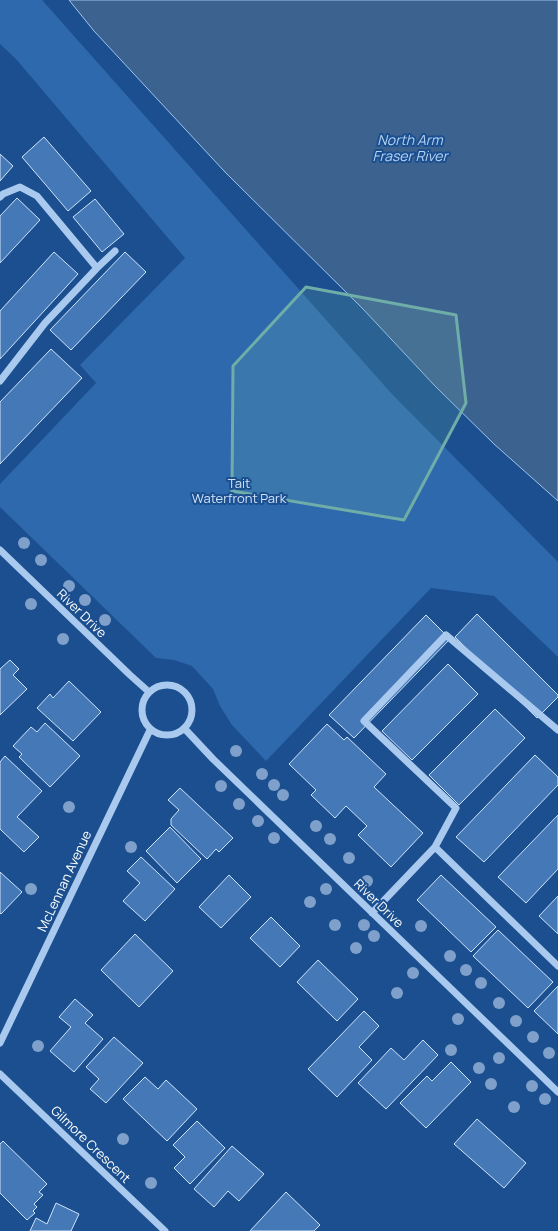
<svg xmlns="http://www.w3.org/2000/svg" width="558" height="1231" font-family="Manrope,sans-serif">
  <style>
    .green { fill: #2e69ad }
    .water { fill: #3c6290; stroke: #9cc4f0 }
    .building { fill: #4478b7; stroke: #cfe3fa }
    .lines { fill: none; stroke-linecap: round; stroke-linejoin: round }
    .minor { stroke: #a9c9ee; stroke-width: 7 }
    .tree { fill: #7ea0ca }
    .marked { fill: #6fada8; fill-opacity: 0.2; stroke: #6fada8; stroke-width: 3; stroke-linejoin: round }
    .labels { text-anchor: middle; stroke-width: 4; stroke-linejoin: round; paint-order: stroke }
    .park-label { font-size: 13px; fill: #cfe3fa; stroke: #1b4f8f }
    .street-label { font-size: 13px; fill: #fff; stroke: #1b4f8f }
    .water-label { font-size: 14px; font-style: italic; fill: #b5d3f5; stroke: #1b4f8f }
  </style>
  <rect width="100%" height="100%" fill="#1b4f8f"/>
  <path class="green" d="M0,0h42l349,393 167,169v95l-64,-61 -63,-8 -165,173 -34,-36 -12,-19 -7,-17 -21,-23 -18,-6 -18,-2 -156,-151v-23l96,-101 -16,-18 105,-107 -169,-199 -16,-15z"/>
  <path class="water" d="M69,0h489v501l-64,-57 -59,-58 -72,-77 -138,-137 -131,-141z"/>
  <path class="building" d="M44,137l47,54 -23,20 -46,-54z
    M0,154l13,12 -13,15z
    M17,198l23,22 -40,43v-47z
    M95,199l29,35 -22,18 -29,-35z
    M54,252l24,22 -78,85v-48z
    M125,252l21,20 -75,78 -21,-20z
    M51,349l31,29 -82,86v-62z
    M477,614l81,81v2l-21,21 -82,-81z
    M426,615l24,24 -96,99 -25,-23z
    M10,660l9,9 -6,6 14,14 -27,26v-46z
    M448,664l30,30 -66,66 -30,-29z
    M69,681l32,31 -28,29 -36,-33 13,-14 3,4z
    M495,709l30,29 -66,67 -30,-30z
    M45,723l35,33 -30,31 -31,-30 3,-3 -9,-8 18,-19 6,5z
    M327,724l17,16 3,-3 39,37 -12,13 49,46 -32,34 -33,-32 9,-9 -21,-20 -11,12 -24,-23 5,-5 -27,-26z
    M535,755l23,22v8l-74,77 -28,-25z
    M5,756l37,35 -25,26 22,20 -15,15 -24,-23v-67z
    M180,788l53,50 -14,14 -3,-3 -9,10 -36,-34v-6l8,-9 -11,-10z
    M558,815v54l-32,34 -28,-26z
    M170,827l31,32 -24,24 -31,-32z
    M141,857l34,32 -30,32 -22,-20 17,-18 -13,-12z
    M0,872l22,20 -21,22 -1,-1z
    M229,875l22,22 -30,31 -22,-21z
    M441,875l55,52 -25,25 -54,-52z
    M558,896v38l-19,-18z
    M271,917l29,29 -20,21 -30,-29z
    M498,930l55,52 -25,26 -55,-52z
    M135,934l38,37 -34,36 -38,-37z
    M318,960l40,39 -21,22 -40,-39z
    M558,986v48l-24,-23z
    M75,999l18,16 -8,8 18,16 -29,33 -24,-21 21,-24 -12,-10z
    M364,1011l15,15 -20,21 13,13 -35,37 -29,-28z
    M114,1037l29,26 -37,40 -16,-14 9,-10 -13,-12z
    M423,1040l15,15 -52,54 -28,-26 33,-35 13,12z
    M451,1062l20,20 -45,46 -26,-25 27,-27 5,5z
    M145,1077l13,12 8,-9 31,29 -30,32 -44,-42z
    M477,1119l49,44 -22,25 -50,-44z
    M197,1121l28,27 -35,36 -16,-16 11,-11 -12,-12z
    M3,1141l44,43 -8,8 4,3 -9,9 3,3 -4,4 2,2 -8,7 -27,-27v-49z
    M232,1146l32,28 -25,27 -11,-10 -14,16 -20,-18z
    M286,1192l34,33 -6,6h-64z
    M56,1203l23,11 -8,17h-41l6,-13 11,6z"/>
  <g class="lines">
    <path class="minor" d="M0,197l3,-3 17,-7 17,9 60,72
      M0,381l45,-58 52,-55 18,-17
      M0,550l130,125 19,17
      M142 710a25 25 0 1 1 50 0a25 25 0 1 1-50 0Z
      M184,728l29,31 345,333
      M435,847l123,119
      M372,913l63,-66 21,-39 -92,-87 82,-86 112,95
      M0,1043l150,-313
      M0,1074l165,157"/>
  </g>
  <g class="tree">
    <circle cx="24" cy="543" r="6"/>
    <circle cx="41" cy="560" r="6"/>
    <circle cx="69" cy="586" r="6"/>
    <circle cx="85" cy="600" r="6"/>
    <circle cx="31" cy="604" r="6"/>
    <circle cx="105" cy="620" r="6"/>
    <circle cx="63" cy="639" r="6"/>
    <circle cx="236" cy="751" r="6"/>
    <circle cx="262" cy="774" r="6"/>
    <circle cx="274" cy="785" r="6"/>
    <circle cx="221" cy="786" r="6"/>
    <circle cx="283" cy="795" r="6"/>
    <circle cx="239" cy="804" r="6"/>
    <circle cx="69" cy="807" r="6"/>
    <circle cx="258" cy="821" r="6"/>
    <circle cx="316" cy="826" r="6"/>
    <circle cx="274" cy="838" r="6"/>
    <circle cx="330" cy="839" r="6"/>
    <circle cx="131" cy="847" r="6"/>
    <circle cx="349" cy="858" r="6"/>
    <circle cx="367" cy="881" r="6"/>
    <circle cx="31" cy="889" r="6"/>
    <circle cx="326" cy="889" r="6"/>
    <circle cx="310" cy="902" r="6"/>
    <circle cx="335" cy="925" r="6"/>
    <circle cx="364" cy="925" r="6"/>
    <circle cx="421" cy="926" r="6"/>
    <circle cx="374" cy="936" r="6"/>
    <circle cx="356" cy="948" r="6"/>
    <circle cx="450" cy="956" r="6"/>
    <circle cx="466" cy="970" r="6"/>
    <circle cx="413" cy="973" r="6"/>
    <circle cx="481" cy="983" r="6"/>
    <circle cx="397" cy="993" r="6"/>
    <circle cx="499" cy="1003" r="6"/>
    <circle cx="458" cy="1019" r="6"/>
    <circle cx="516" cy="1021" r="6"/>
    <circle cx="533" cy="1037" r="6"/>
    <circle cx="38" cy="1046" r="6"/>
    <circle cx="451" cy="1050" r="6"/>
    <circle cx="549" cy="1053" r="6"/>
    <circle cx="499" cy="1058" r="6"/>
    <circle cx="479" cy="1068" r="6"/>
    <circle cx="491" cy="1084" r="6"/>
    <circle cx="532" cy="1086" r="6"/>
    <circle cx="545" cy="1099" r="6"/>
    <circle cx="514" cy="1107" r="6"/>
    <circle cx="123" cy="1139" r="6"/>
    <circle cx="151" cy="1183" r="6"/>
  </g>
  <path class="marked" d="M306,287l150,28 10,88 -62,117 -172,-29 1,-125z"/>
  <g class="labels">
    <g class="park-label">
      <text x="239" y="488">Tait<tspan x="239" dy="15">Waterfront Park</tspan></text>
    </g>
    <g class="street-label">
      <text transform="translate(82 613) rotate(44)" y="5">River Drive</text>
      <text transform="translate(64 881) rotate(-65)" y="5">McLennan Avenue</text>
      <text transform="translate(379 903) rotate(44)" y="5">River Drive</text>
      <text transform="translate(91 1144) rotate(44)" y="5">Gilmore Crescent</text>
    </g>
    <g class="water-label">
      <text x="410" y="145">North Arm<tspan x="410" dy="16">Fraser River</tspan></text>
    </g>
  </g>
</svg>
